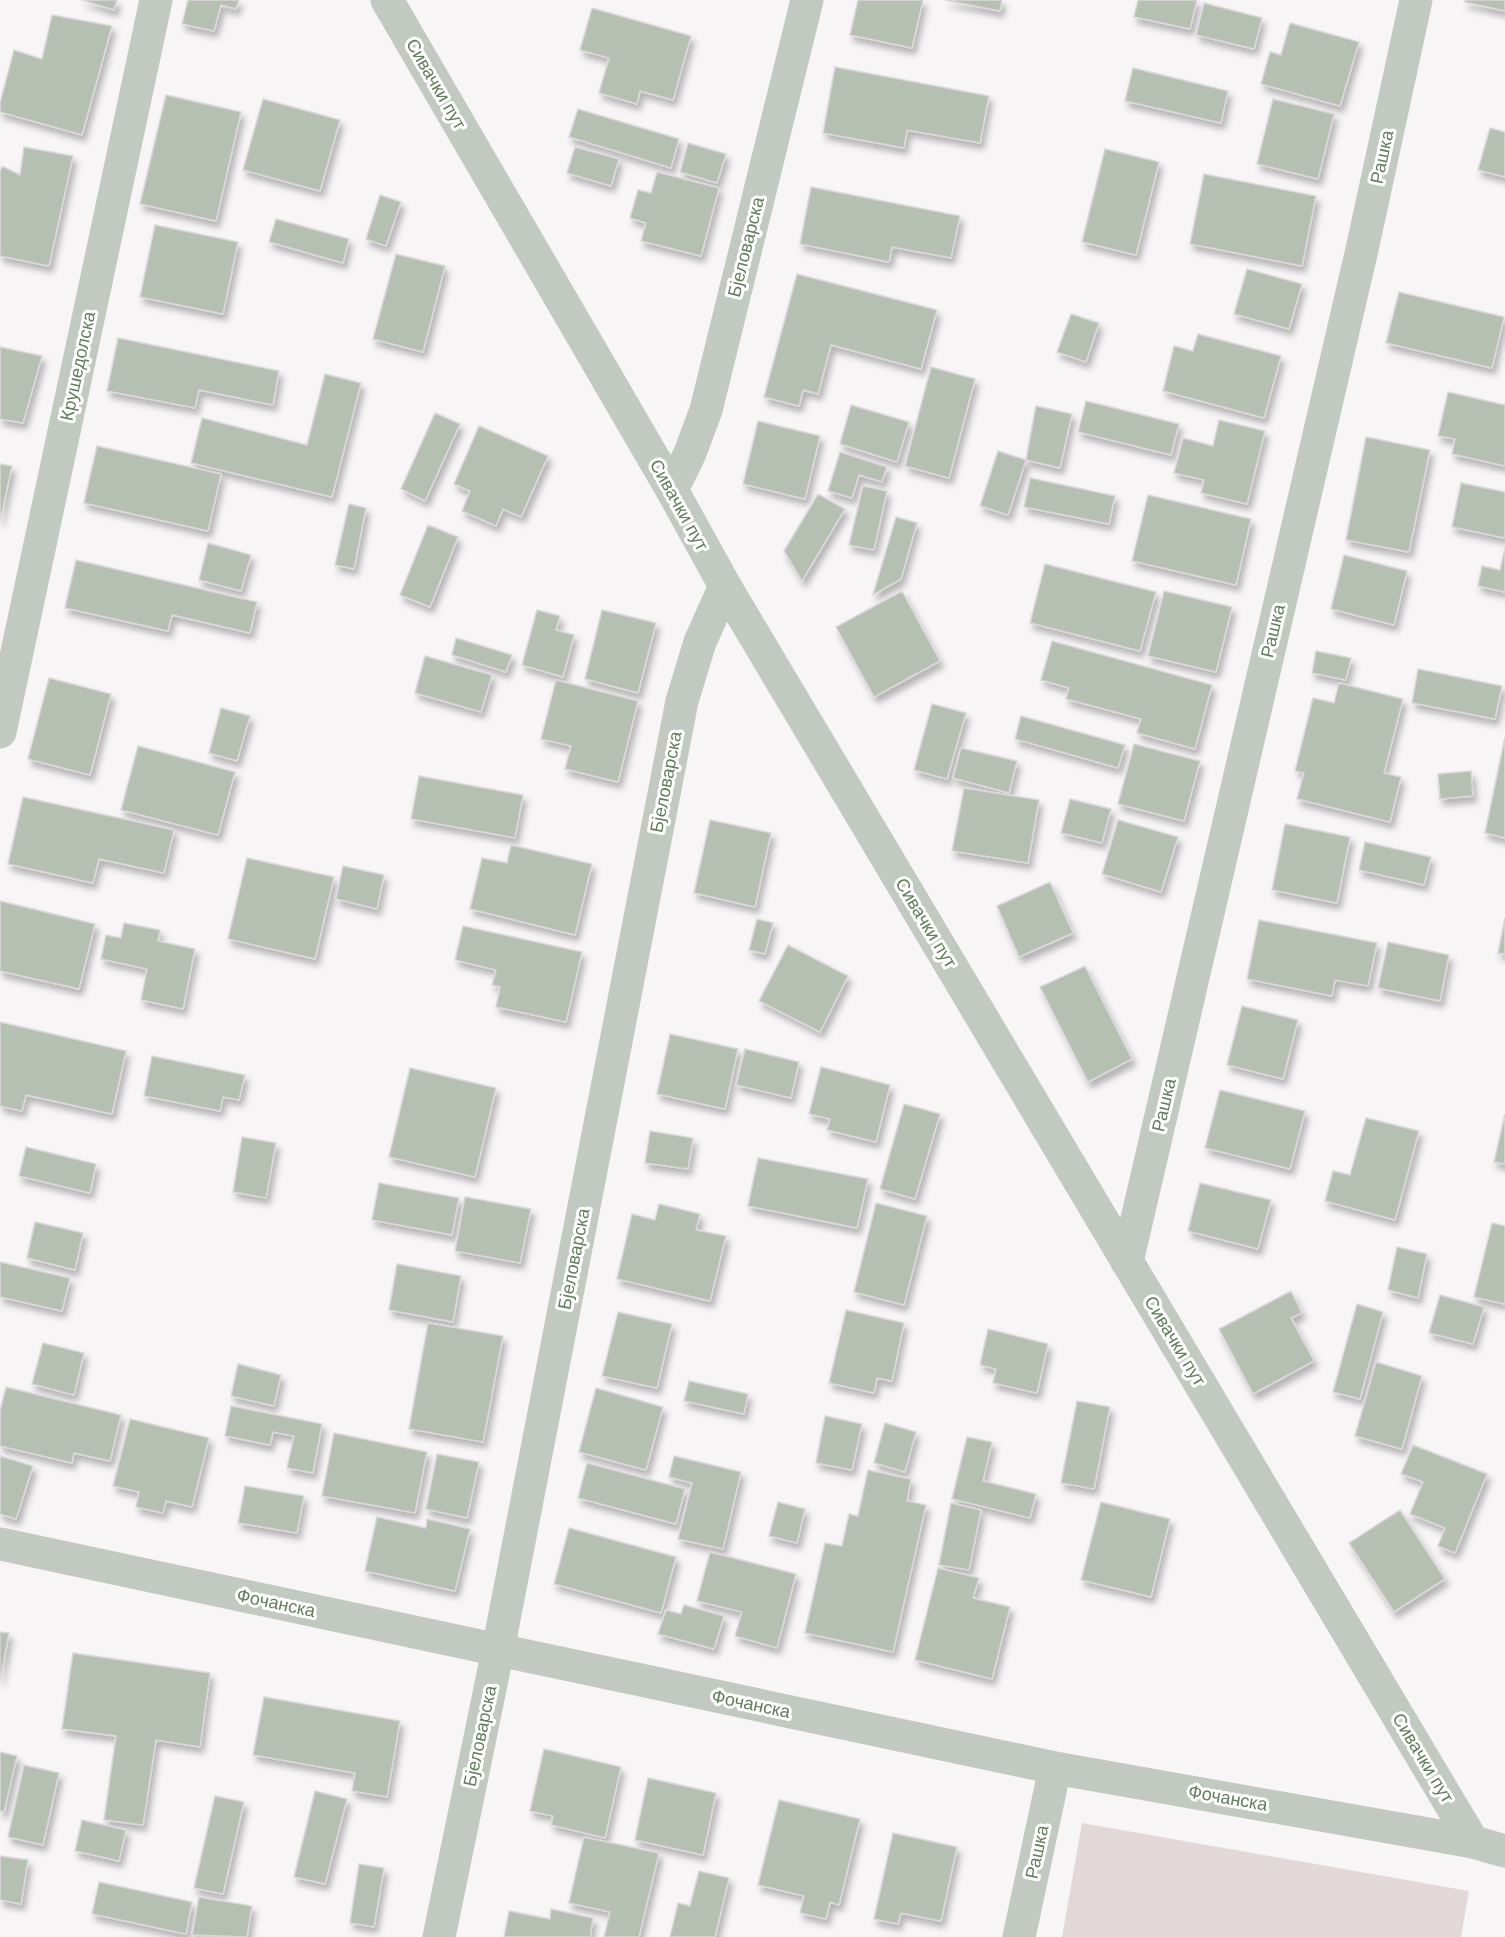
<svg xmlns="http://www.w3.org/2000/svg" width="1505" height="1937" font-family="'DM Sans',sans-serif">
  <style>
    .green { fill: #e2d8d8 }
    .building { fill: #b6c0b2; stroke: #dad7d9; stroke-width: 1.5; filter: url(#shadow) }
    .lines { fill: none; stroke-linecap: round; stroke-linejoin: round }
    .minor { stroke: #c2c9c0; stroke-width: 33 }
    .labels { text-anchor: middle; stroke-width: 6; stroke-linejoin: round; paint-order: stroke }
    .street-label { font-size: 18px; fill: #627d5c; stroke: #fff }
  </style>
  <defs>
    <filter id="shadow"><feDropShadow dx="3.5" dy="6" stdDeviation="3" flood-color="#0004"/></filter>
  </defs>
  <rect width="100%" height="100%" fill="#f8f5f7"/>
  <path class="green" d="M1082,1823l387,68 -8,46h-399z"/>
  <path class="building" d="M82,0h35l-3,10z
    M188,0h51l-3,9 -15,-4 -7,26 -32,-7z
    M858,0h65l-11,48 -62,-13z
    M945,0h57l-2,11z
    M1138,0h59l-7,29 -56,-12z
    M1465,0h40v11l-40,-9z
    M1204,3l58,15 -8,31 -58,-14z
    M592,8l99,28 -18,64 -33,-9 -3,13 -38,-11 10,-35 -29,-8z
    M52,15l60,11 -30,109 -82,-23v-9l14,-53 28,9z
    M1290,23l69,19 -19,64 -79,-22 9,-32 11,3z
    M835,67l154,29 -9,47 -73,-13 -3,18 -81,-15z
    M1133,68l95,23 -7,32 -96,-22z
    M166,95l75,17 -25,109 -76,-17z
    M263,99l77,21 -20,71 -77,-21z
    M1273,99l61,15 -16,65 -61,-15z
    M578,109l101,30 -8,29 -102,-31z
    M1490,128l15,4v45l-27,-7z
    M688,143l38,11 -9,29 -37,-11z
    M24,147l49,9 -24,110 -49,-10v-84l2,-6 18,9z
    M575,147l44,12 -8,27 -44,-13z
    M1105,149l54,13 -23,93 -54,-13z
    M657,172l62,16 -18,68 -60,-15 5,-18 -16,-5 8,-28 13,3z
    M1204,174l112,22 -14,70 -112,-22z
    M811,187l149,29 -9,42 -59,-11 -3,15 -89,-18z
    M380,195l21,7 -15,44 -20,-7z
    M276,219l73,20 -6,24 -74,-21z
    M155,225l83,17 -15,72 -83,-17z
    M396,254l49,12 -22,86 -50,-13z
    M1247,269l55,15 -13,45 -55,-15z
    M797,274l140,36 -16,59 -90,-24 -13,49 -15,-4 -4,16 -35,-9z
    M1399,292l105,25 -12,51 -106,-25z
    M1071,314l28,9 -13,39 -29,-10z
    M1198,334l83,22 -17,62 -101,-27 11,-45 19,5z
    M118,338l161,33 -6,34 -74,-15 -4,18 -88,-17z
    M0,347l42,9 -19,67 -23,-4z
    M931,367l44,12 -26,99 -44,-12z
    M325,374l36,9 -29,114 -141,-34 11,-45 105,27z
    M1448,392l57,13v61l-53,-12 3,-15 -17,-3z
    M1086,401l93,23 -8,31 -93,-23z
    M851,405l58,17 -12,40 -57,-18z
    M1036,406l36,8 -12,54 -34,-8z
    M435,413l25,11 -35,77 -24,-12z
    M1219,420l46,11 -18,73 -46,-11 3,-13 -30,-7 9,-35 30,8z
    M758,421l62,15 -15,63 -62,-15z
    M479,426l69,30 -27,61 -18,-8 -7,17 -34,-15 8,-20 -16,-7z
    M1366,437l64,13 -21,102 -63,-12z
    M97,446l124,28 -13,57 -124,-28z
    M998,451l28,9 -18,55 -28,-9z
    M840,452l47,15 -5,15 -23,-7 -7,23 -24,-7z
    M0,464l12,2 -12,55z
    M1030,478l85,18 -6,28 -85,-17z
    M1461,483l44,9v46l-53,-11z
    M863,486l24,5 -13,59 -25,-5z
    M818,494l27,15 -43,72 -18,-30z
    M1148,495l103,24 -15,66 -104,-24z
    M349,504l17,4 -12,61 -19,-4z
    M896,517l21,6 -16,56 -28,16z
    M428,525l30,12 -28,70 -30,-12z
    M208,543l43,12 -10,36 -42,-11z
    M1505,548v44l-27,-6 4,-20 18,4z
    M1344,555l63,16 -13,54 -63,-16z
    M76,560l181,42 -7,31 -78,-18 -4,16 -103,-23z
    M1045,564l111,28 -16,59 -110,-28z
    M902,591l38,70 -66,36 -38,-70z
    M1164,591l68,16 -16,65 -68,-16z
    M537,610l23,6 -4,14 18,5 -11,42 -41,-12z
    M602,610l54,13 -18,70 -53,-14z
    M456,638l56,17 -6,17 -54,-17z
    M1052,641l160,44 -17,64 -58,-16 4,-14 -75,-20 3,-11 -28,-8z
    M1316,651l35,7 -5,22 -34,-7z
    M425,656l67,19 -11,37 -66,-19z
    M1418,669l84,17 -7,33 -83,-16z
    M49,678l62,16 -21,81 -62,-16z
    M556,680l82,21 -20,81 -53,-13 6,-23 -30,-7z
    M1339,683l64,16 -19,74 17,4 -11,45 -93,-23 7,-26 -9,-2 18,-73 21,5z
    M932,704l34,9 -19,66 -33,-9z
    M221,708l29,8 -13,45 -28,-8z
    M1021,716l104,29 -7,23 -103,-29z
    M1505,737v101l-20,-5z
    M1134,744l66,17 -16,60 -66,-17z
    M138,746l97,26 -17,63 -97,-25z
    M961,748l56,13 -8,32 -56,-15z
    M1471,771l2,25 -33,3 -2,-25z
    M419,776l104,19 -8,43 -104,-19z
    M964,788l75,12 -11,63 -76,-12z
    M23,797l151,33 -10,43 -65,-14 -6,24 -85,-19z
    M1070,799l41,10 -9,34 -41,-10z
    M710,820l61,13 -16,74 -61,-14z
    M1118,820l60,17 -17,55 -59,-18z
    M1285,824l65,13 -13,66 -65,-13z
    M1365,842l66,15 -7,28 -65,-15z
    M511,845l81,19 -17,71 -105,-26 12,-51 25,5z
    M247,858l87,19 -19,82 -87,-20z
    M343,866l41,9 -7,34 -41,-10z
    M1050,882l23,51 -54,24 -22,-51z
    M0,901l95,23 -16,65 -79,-18z
    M1505,918v36l-7,-1z
    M757,919l16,4 -8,31 -16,-4z
    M1259,920l118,23 -9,43 -33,-6 -3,16 -85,-17z
    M124,923l36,7 -2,11 37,8 -12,60 -42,-9 6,-31 -46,-10 5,-24 15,3z
    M463,926l119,26 -16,70 -70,-15 4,-20 -8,-2 4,-15 -41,-10z
    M1388,942l61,13 -9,46 -62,-13z
    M788,945l60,31 -28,56 -61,-31z
    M1085,966l47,93 -44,23 -48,-95z
    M1242,1006l56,14 -15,59 -56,-14z
    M0,1022l126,29 -14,63 -86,-19 -4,16 -22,-5z
    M670,1034l68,15 -13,60 -68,-15z
    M745,1049l54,13 -8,36 -55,-13z
    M152,1056l93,19 -6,25 -16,-3 -3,14 -76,-15z
    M821,1067l69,18 -14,57 -49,-12 3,-11 -21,-5z
    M410,1068l86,20 -21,89 -86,-20z
    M1220,1090l85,21 -15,58 -85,-21z
    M904,1104l36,10 -25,85 -35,-10z
    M1505,1114v50l-11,-2z
    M1366,1118l53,13 -24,89 -70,-19 8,-30 17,4z
    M650,1131l43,7 -5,31 -43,-6z
    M242,1137l34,6 -10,55 -33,-6z
    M26,1147l70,17 -6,29 -71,-17z
    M758,1158l110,21 -11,49 -109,-22z
    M379,1183l80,15 -7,37 -80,-15z
    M1200,1183l71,17 -13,49 -70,-18z
    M465,1197l66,12 -11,54 -65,-12z
    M876,1203l51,13 -23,89 -50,-13z
    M659,1204l41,10 -4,16 30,6 -16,65 -93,-22 15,-65 23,6z
    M35,1222l48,11 -8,37 -48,-12z
    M1492,1223l13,3v78l-31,-7z
    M1397,1247l30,7 -9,44 -30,-8z
    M0,1262l70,16 -8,33 -62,-14z
    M397,1264l64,12 -8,46 -64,-12z
    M1291,1291l11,22 -11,5 23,43 -61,33 -34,-65z
    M1440,1295l44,12 -11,37 -44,-11z
    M1357,1304l26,8 -23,87 -27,-7z
    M846,1310l58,13 -12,58 -15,-3 -3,15 -45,-10z
    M618,1312l54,12 -15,64 -55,-12z
    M428,1323l75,13 -20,106 -74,-13z
    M988,1329l60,15 -11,49 -44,-10 3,-14 -16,-4z
    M43,1343l41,10 -10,42 -42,-11z
    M1376,1362l46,14 -20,73 -47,-13z
    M238,1364l43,11 -7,31 -43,-10z
    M689,1381l59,13 -4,20 -60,-13z
    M6,1387l115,28 -11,46 -36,-8 -2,10 -72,-17v-35z
    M596,1388l67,19 -17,63 -67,-18z
    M1077,1401l33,6 -16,82 -33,-6z
    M231,1406l91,18 -9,49 -26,-5 7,-32 -21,-4 -3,13 -45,-9z
    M825,1416l37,8 -10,46 -36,-7z
    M130,1419l79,19 -17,69 -26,-6 -3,12 -27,-6 3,-15 -26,-6z
    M885,1423l31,9 -11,40 -31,-9z
    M334,1433l93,19 -12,61 -93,-17z
    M967,1437l25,5 -9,39 53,13 -6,24 -78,-19z
    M1413,1445l74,29 -32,79 -17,-7 7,-18 -35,-14 13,-32 -22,-8z
    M437,1454l42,8 -12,56 -41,-9z
    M0,1456l33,10 -17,53 -16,-5z
    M674,1456l67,16 -18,77 -45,-10 14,-56 -23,-6z
    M587,1463l98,26 -9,35 -98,-26z
    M868,1470l43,9 -4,22 19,4 -33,147 -88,-19 20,-90 17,3 7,-32 9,2z
    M245,1486l59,10 -7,37 -59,-10z
    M778,1502l27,7 -8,34 -28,-7z
    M1101,1502l69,17 -19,78 -70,-17z
    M951,1503l30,7 -12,60 -30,-5z
    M1400,1510l45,69 -51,33 -45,-69z
    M377,1517l49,11 1,-9 43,10 -15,62 -90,-20z
    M569,1528l107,29 -15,56 -107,-29z
    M710,1552l86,22 -19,74 -42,-12 7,-24 -45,-11z
    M938,1568l41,10 -6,20 37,9 -18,72 -77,-19z
    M684,1605l40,11 -10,33 -56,-15 8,-24 15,4z
    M0,1632l9,1 -9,48z
    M73,1653l137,20 -10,74 -44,-7 -13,85 -39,-5 12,-84 -54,-7z
    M264,1697l136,24 -13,76 -35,-6 3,-18 -102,-18z
    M544,1749l77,18 -16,71 -54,-13 2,-9 -23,-5z
    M0,1752l17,4 -13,56 -4,-1z
    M24,1765l35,8 -16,72 -35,-8z
    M648,1778l68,15 -13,62 -68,-15z
    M315,1791l32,8 -22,85 -31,-7z
    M215,1796l29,6 -21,92 -29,-6z
    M779,1800l81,19 -21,86 -9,-3 -4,17 -26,-6 4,-17 -46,-11z
    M82,1820l44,10 -7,31 -44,-10z
    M893,1833l64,14 -16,74 -40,-8 -3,11 -24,-5z
    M584,1837l75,16 -20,84h-35l6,-25 -41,-9z
    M0,1856l28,4 -7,44 -21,-4z
    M359,1864l25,4 -10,59 -24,-4z
    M699,1871l30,7 -14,59h-45l8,-34 12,3z
    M99,1882l93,20 -6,32 -94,-20z
    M199,1897l53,9 -5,31 -55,-2z
    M551,1909l42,9 -3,19h-86l5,-26 41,8z"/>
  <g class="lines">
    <path class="minor" d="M387,0l285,490 53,96 748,1256
      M672,490l18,-37 16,-43 101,-410
      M0,732l156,-732
      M1127,1262l236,-1017 53,-245
      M0,1544l1055,224 418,74 32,9
      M439,1937l59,-287 184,-949 18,-59 25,-56
      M1019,1937l36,-169"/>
  </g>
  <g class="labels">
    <g class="street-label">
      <text transform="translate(436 84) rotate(60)" y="6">Сивачки пут</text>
      <text transform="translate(1382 157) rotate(-78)" y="6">Рашка</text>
      <text transform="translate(746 247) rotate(-76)" y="6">Бјеловарска</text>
      <text transform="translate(78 366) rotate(-78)" y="6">Крушедолска</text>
      <text transform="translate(679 505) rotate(61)" y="6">Сивачки пут</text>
      <text transform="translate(1273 631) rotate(-77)" y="6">Рашка</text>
      <text transform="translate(666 782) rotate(-79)" y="6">Бјеловарска</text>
      <text transform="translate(926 923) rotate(59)" y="6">Сивачки пут</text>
      <text transform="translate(1164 1105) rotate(-77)" y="6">Рашка</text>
      <text transform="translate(574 1259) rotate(-79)" y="6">Бјеловарска</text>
      <text transform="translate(1175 1341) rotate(59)" y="6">Сивачки пут</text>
      <text transform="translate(276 1603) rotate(12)" y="6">Фочанска</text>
      <text transform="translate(751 1704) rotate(12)" y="6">Фочанска</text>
      <text transform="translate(480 1736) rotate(-78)" y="6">Бјеловарска</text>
      <text transform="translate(1423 1758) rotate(59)" y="6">Сивачки пут</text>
      <text transform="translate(1228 1798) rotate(10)" y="6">Фочанска</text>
      <text transform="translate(1037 1852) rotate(-78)" y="6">Рашка</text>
    </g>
  </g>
</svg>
